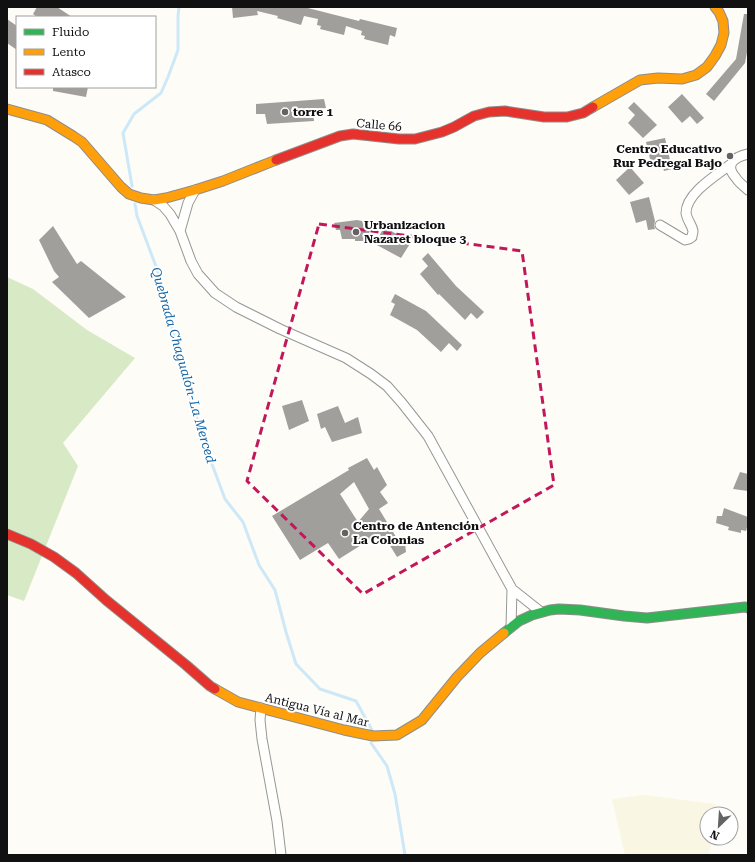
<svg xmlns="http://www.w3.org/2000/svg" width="755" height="862" font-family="'Roboto Serif',serif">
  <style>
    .farmland { fill: #f9f7e4 }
    .forest { fill: #d8eac5 }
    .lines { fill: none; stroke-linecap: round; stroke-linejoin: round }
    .stream { stroke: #cde8f7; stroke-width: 3 }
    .building { fill: #a19f9c; fill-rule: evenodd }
    .street-casing { stroke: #979795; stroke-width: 11 }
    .fast-casing { stroke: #8e8d8b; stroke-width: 11 }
    .slow-casing { stroke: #8e8d8b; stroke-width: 11 }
    .jam-casing { stroke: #8e8d8b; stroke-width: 11 }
    .street { stroke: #fffffe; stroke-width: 9 }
    .fast { stroke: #30b455; stroke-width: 9 }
    .slow { stroke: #ff9f0a; stroke-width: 9 }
    .jam { stroke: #e5322d; stroke-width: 9 }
    .marked { fill: none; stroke: #c2185b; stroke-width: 3; stroke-dasharray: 8 5; stroke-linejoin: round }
    .poi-dot { fill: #646362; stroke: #fff; stroke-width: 1.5 }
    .labels { text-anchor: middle; stroke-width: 4; stroke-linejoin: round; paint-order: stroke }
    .poi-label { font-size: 12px; font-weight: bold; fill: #111; stroke: #fff; text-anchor: start }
    .street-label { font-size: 12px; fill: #111; stroke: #fff }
    .water-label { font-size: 13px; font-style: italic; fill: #1768a6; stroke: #fff }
  </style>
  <rect width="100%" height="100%" fill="#fdfcf7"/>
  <path class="farmland" d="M643,795l73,9 -2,10h-7v24h5l-3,17h-84l-13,-56z"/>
  <path class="forest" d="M7,277l26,12 54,41 48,28 -72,85 15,23 -54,135 -17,-6z"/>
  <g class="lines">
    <path class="stream" d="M132,186l-9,-53 11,-19 27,-21 7,-16 10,-27v-34l1,-9
      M135,204l2,12 23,61 19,82 24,81 22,59 18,23 16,43 16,25 11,42 10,32 24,25 36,12 17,31
      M371,743l16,23 8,28 10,61"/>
  </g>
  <path class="building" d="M37,7h20l15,10h-35l-4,-3z
    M232,7h72l55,14 1,-2 37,9 -2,9 -5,-2 -2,10 -24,-6 1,-3 -4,-1 1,-4 -16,-5 -2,9 -24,-6 1,-3 -4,-1 1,-6 -14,-3 -3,9 -24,-7 1,-2 -21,-5 1,4 -25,3z
    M744,14h4v33l-3,16 -31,38 -8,-7 30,-35z
    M7,19l10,7v24l-10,-7z
    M53,87h35l-2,10 -33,-6z
    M682,94l22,24 -7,6 -7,-8 -8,7 -14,-16z
    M324,99l2,9 -13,1 1,12 -47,3 -2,-10h-9v-10z
    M634,102l23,23 -14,13 -15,-15 7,-8 -7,-7z
    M665,138l7,31 -8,2 -3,-10 -10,2 -5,-21z
    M630,167l14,16 -15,12 -13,-15z
    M649,197l6,24 -1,4 1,4 -7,1 -2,-10 -10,3 -6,-21z
    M357,220l15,3 -5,18h-12v-2h-13l-2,-9h-4l-2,-7z
    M53,226l24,38 4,-3 45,36 -37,21 -37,-36 7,-5 -5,-6 -15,-31z
    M384,227l27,15 -10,16 -26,-14z
    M428,253l28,33 28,26 -7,7 -6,-6 -6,7 -26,-26 -1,1 -18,-21 8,-8 -6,-7z
    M395,294l31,17 36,34 -5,6 -8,-8 -8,9 -24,-22 -27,-15 5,-11 -4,-2z
    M302,400l7,21 -20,9 -7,-24z
    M338,406l7,17 13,-6 4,16 -30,9 -7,-15 -4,2 -4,-15z
    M367,458l7,12 3,-3 10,18 -7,7 8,11 -9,6 22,36 4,-2 1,9 -9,5 -11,-18 -8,5 -4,-7 -35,22 -11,-16 -28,17 -28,-44 77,-46 -1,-2zM354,482l15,27 -11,13 -18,-28z
    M740,472l8,2v17l-15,-2z
    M724,508l24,9v7l-2,7 -5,-1v3l-13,-3 1,-3 -13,-4 1,-7h5z"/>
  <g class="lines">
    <defs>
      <path id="street" d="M748,154c-14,3 -24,11 -12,24 3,5 8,8 12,12
        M154,200l9,6 7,8 10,17 11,30 7,13 17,19 21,14 44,22 66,29 25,16 16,12 15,17 26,33 84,153
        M660,225l25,15 4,-1 3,-2c0,-2 1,-4 1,-6 -1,-6 -6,-11 -7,-18 0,-20 31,-38 45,-49
        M180,231l8,-28 7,-13
        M511,627l1,-38 29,23
        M261,708l-1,12 2,19 15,82 4,34"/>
      <path id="fast" d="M504,633l15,-12 13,-6 18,-5 9,-1 21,1 44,6 23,2 98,-11 3,1"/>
      <path id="slow" d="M593,107l47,-27 18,-2 24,1 14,-4 11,-8 8,-11 6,-11 3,-12 -1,-12 -4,-9 -4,-5
        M7,109l40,11 26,16 9,6 39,45 8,7 12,4 13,2 12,-2 29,-8 28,-9 53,-21
        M215,689l23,13 106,28 29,6 24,-1 25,-15 35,-43 23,-24 24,-20"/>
      <path id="jam" d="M276,160l64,-24 13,-2 46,5h16l27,-7 12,-5 20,-11 15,-4 16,-1 39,6h23l16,-4 10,-6
        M7,534l24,10 23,13 22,16 30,27 80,65 24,21 5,3"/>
    </defs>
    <use href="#street" class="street-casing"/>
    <use href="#fast" class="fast-casing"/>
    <use href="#slow" class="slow-casing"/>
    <use href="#jam" class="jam-casing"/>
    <use href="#street" class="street"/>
    <use href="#fast" class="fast"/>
    <use href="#slow" class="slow"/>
    <use href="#jam" class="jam"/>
  </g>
  <path class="marked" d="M319,224l203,27 32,234 -191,109 -116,-113z"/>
  <g class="poi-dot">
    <circle cx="285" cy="112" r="4"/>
    <circle cx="730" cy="156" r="4"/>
    <circle cx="356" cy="232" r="4"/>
    <circle cx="345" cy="533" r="4"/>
  </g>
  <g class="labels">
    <g class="poi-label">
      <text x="293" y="116">torre 1</text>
      <text x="722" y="153" text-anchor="end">Centro Educativo<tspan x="722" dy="14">Rur Pedregal Bajo</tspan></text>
      <text x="364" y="229">Urbanizacion<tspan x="364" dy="14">Nazaret bloque 3</tspan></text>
      <text x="353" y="530">Centro de Antención<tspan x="353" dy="14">La Colonias</tspan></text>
    </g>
    <g class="street-label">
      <text transform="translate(379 125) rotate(5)" y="4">Calle 66</text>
      <text transform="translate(317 710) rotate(14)" y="4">Antigua Vía al Mar</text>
    </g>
    <g class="water-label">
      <text transform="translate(184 365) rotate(74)" y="5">Quebrada Chagualón-La Merced</text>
    </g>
  </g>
  <rect width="755" height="862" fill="none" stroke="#111111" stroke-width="16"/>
  <rect x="16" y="16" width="140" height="72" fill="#ffffff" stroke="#a0a0a0"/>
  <rect x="24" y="29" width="20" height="6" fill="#30b455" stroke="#a0a0a0"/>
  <text x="52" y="36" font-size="12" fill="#111111">Fluido</text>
  <rect x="24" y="49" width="20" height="6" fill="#ff9f0a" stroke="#a0a0a0"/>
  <text x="52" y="56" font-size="12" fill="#111111">Lento</text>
  <rect x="24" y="69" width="20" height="6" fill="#e5322d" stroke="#a0a0a0"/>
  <text x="52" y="76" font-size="12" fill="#111111">Atasco</text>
  <g transform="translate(719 826) rotate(205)"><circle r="19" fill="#ffffff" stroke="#a0a0a0"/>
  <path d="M0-3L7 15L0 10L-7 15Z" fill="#646362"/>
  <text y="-6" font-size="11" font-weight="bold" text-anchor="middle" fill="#111111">N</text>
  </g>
</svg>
